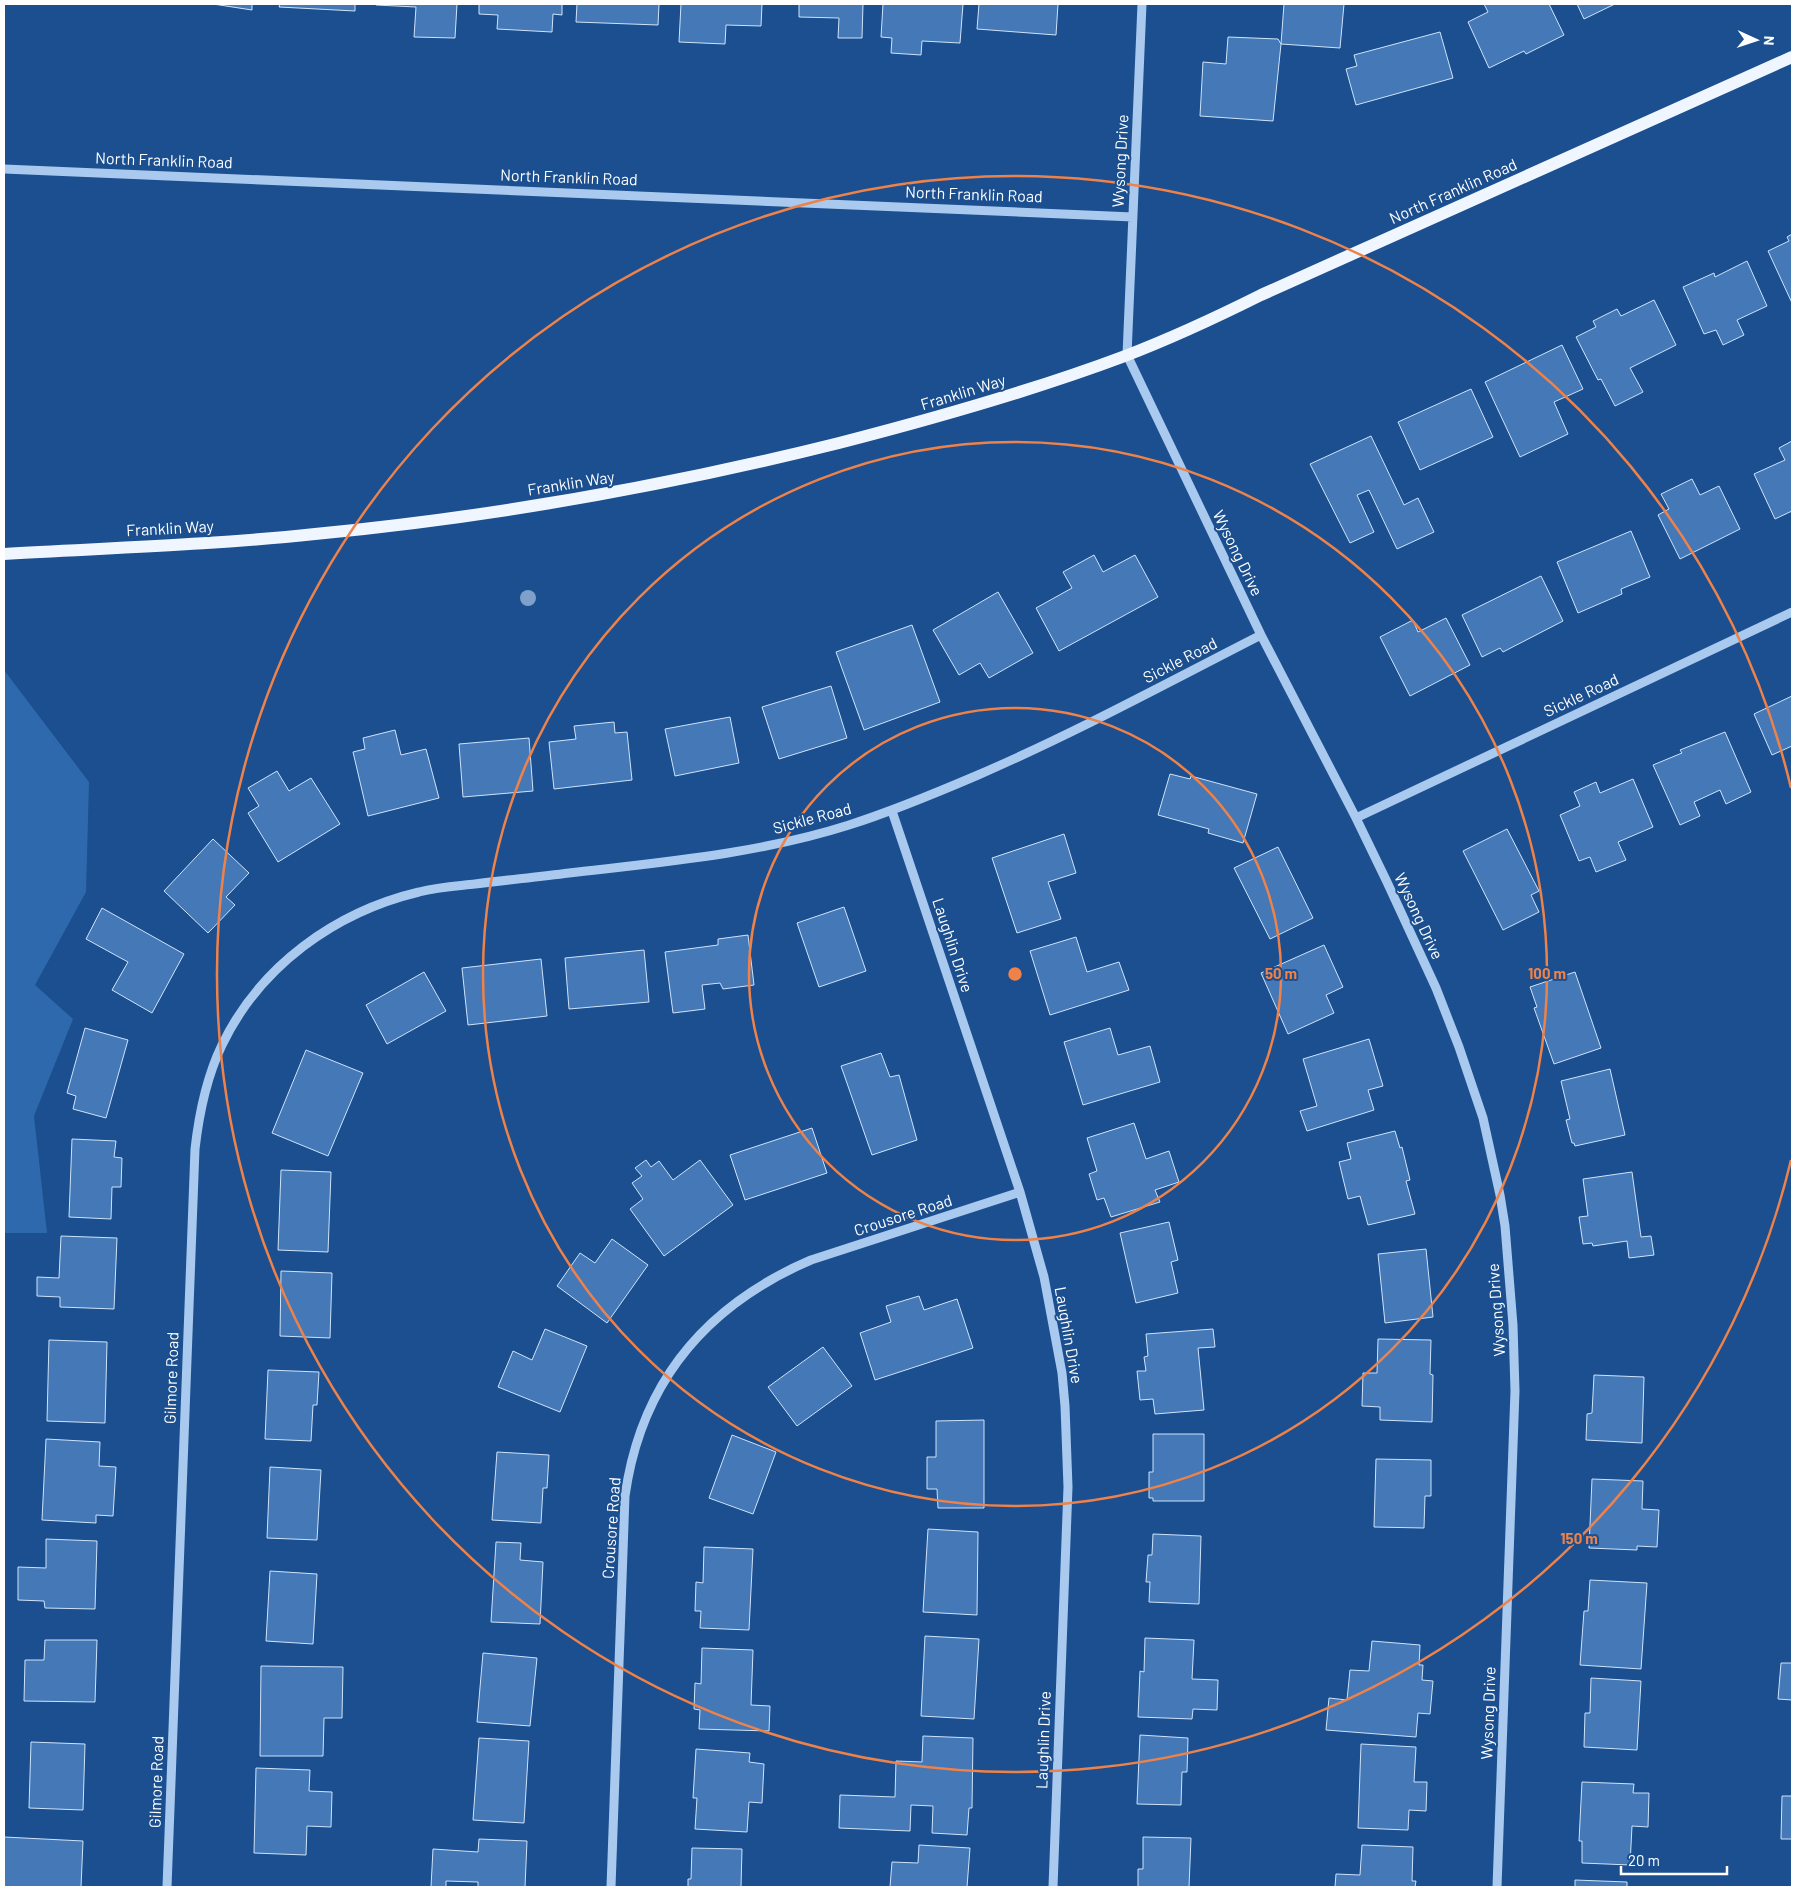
<svg xmlns="http://www.w3.org/2000/svg" width="1796" height="1891" font-family="Barlow,sans-serif">
  <style>
    .green { fill: #2e69ad }
    .building { fill: #4478b7; stroke: #cfe3fa }
    .lines { fill: none; stroke-linecap: round; stroke-linejoin: round }
    .minor { stroke: #a9c9ee; stroke-width: 9 }
    .major { stroke: #f0f6ff; stroke-width: 12 }
    .tree { fill: #7ea0ca }
    .ring { fill: none; stroke: #ee8249; stroke-width: 2.5 }
    .labels { text-anchor: middle; stroke-width: 4; stroke-linejoin: round; paint-order: stroke }
    .street-label { font-size: 16px; fill: #fff; stroke: #1b4f8f }
    .centre { fill: #ee8249; stroke: #1b4f8f; stroke-width: 2.5 }
    .ring-label { font-size: 15px; text-anchor: middle; font-weight: bold; fill: #ee8249; stroke: #1b4f8f; stroke-width: 4; stroke-linejoin: round; paint-order: stroke }
  </style>
  <rect width="100%" height="100%" fill="#1b4f8f"/>
  <path class="green" d="M4,670l85,112 -3,110 -51,93 38,34 -39,97 13,117h-43z"/>
  <path class="building" d="M213,4h39v6z
    M280,4h75v7l-76,-4z
    M376,4h81l-2,34 -41,-1 2,-30 -40,-2z
    M479,4h83v11l-9,-1 -1,18 -55,-3 1,-14 -19,-1z
    M577,4h82l-1,21 -82,-3z
    M681,4h81l-1,22 -35,-1 -1,19 -46,-2z
    M799,4h64l-1,34h-24l1,-20 -40,-1z
    M883,4h80l-3,39 -38,-2 -1,14 -30,-2 1,-15 -11,-1z
    M979,4h79l-2,31 -79,-6z
    M1284,4h60l-4,44 -59,-4z
    M1484,4h65l15,31 -38,19 -2,-3 -35,17 -21,-46 20,-10z
    M1577,4h38l-31,15z
    M1440,32l13,46 -97,27 -10,-36 11,-3 -3,-11z
    M1228,37l50,2 3,5 -8,77 -73,-5 3,-54 23,2z
    M1792,234v69l-24,-52 21,-10 -2,-4z
    M1747,261l20,45 -30,14 7,15 -21,10 -7,-15 -12,4 -21,-47 31,-14 1,4z
    M1654,300l22,45 -46,23 13,24 -28,14 -14,-27 -3,1 -22,-43 20,-10 -3,-6 24,-12 4,7z
    M1562,345l21,44 -29,13 14,32 -48,23 -35,-75z
    M1471,389l22,48 -73,33 -22,-48z
    M1371,436l33,69 14,-7 16,34 -37,17 -28,-59 -12,5 17,37 -24,11 -40,-79z
    M1792,441v70l-17,8 -21,-45 31,-14 -6,-12z
    M1692,479l8,16 19,-9 21,43 -60,30 -22,-44 11,-6 -8,-15z
    M1631,531l19,46 -29,12 1,5 -44,19 -21,-51z
    M1094,555l9,17 32,-17 23,42 -99,54 -23,-43 36,-20 -9,-16z
    M1541,576l22,45 -60,31 -3,-4 -18,9 -20,-42z
    M998,592l35,61 -44,25 -9,-15 -21,12 -26,-45z
    M1446,618l24,47 -60,31 -30,-59 33,-17 5,12z
    M912,625l28,77 -76,28 -28,-78z
    M831,686l16,52 -68,21 -17,-52z
    M1792,696v50l-20,9 -18,-41z
    M730,717l9,46 -64,13 -10,-47z
    M614,722l1,11 12,-1 5,48 -78,9 -5,-47 27,-3 -2,-13z
    M395,730l6,25 25,-6 13,49 -71,18 -15,-64 12,-3 -2,-11z
    M1725,732l26,60 -25,12 -6,-14 -26,12 6,14 -20,9 -27,-60 29,-12 -2,-3z
    M529,738l4,53 -70,6 -4,-53z
    M277,771l12,20 22,-13 29,46 -62,38 -30,-49 11,-7 -11,-18z
    M1170,774l20,5 1,-3 66,18 -14,49 -35,-10 1,-4 -51,-14z
    M1633,779l20,48 -35,15 8,18 -30,12 -6,-15 -11,4 -19,-46 20,-9 -6,-14 22,-10 4,11z
    M1507,829l32,62 -8,4 8,17 -36,18 -40,-79z
    M1064,834l12,39 -28,9 13,37 -44,14 -25,-75z
    M213,839l36,34 -23,24 9,8 -27,28 -44,-42z
    M1278,847l35,71 -43,21 -36,-71z
    M844,907l22,64 -47,16 -22,-64z
    M102,908l82,46 -32,59 -40,-23 16,-28 -42,-23z
    M748,935l6,50 -31,4 -3,-6 -18,2 3,24 -32,4 -8,-61 53,-7v-6z
    M1076,937l11,35 32,-10 10,28 -79,25 -20,-64z
    M1324,945l19,42 -17,8 8,18 -46,21 -27,-61z
    M644,950l5,52 -80,7 -4,-51z
    M541,959l6,57 -79,9 -6,-57z
    M424,972l22,39 -59,33 -21,-39z
    M1575,972l26,76 -47,16 -20,-56 3,-1 -7,-20z
    M85,1028l43,12 -22,78 -33,-9 3,-13 -9,-3z
    M1110,1028l8,27 32,-9 10,36 -77,23 -19,-63z
    M1369,1039l14,47 -15,4 6,20 -67,21 -7,-20 17,-5 -14,-47z
    M306,1050l57,23 -35,83 -56,-23z
    M881,1053l9,24 9,-2 18,65 -45,15 -31,-89z
    M1610,1069l15,66 -50,11 -1,-3h-2l-6,-23 4,-1 -9,-38z
    M1134,1123l12,36 23,-8 10,31 -24,8 5,12 -49,15 -7,-19 -7,2 -8,-26 8,-3 -10,-33z
    M812,1128l15,45 -82,27 -15,-45z
    M1395,1131l5,17 2,-1 8,33 -4,1 9,33 -47,11 -8,-29 -12,3 -9,-37 12,-3 -4,-16z
    M72,1139l44,2 -2,16 8,1 -1,29h-9l-1,32 -42,-2z
    M646,1160l5,7 8,-6 14,19 27,-20 33,45 -69,51 -34,-47 13,-10 -11,-16 10,-7 -7,-8z
    M281,1170l50,2 -3,80 -50,-2z
    M1632,1172l9,65 10,-1 3,19 -25,3 -2,-17 -34,5 -1,-3 -9,1 -4,-27 9,-1 -5,-37z
    M1169,1222l9,38 -7,2 7,31 -42,10 -16,-70z
    M61,1236l56,2 -3,71 -54,-2v-10l-23,-1v-19l22,1z
    M612,1239l36,26 -41,58 -50,-37 23,-33 15,10z
    M1426,1249l7,68 -48,6 -7,-69z
    M281,1271l51,2 -2,65 -50,-2z
    M919,1296l5,14 33,-11 16,49 -98,32 -15,-47 31,-11 -5,-16z
    M545,1329l42,17 -27,66 -62,-25 15,-36 19,9z
    M1213,1329l2,18 -17,1 6,62 -49,4 -2,-15 -13,1 -3,-29h9l-2,-14 4,-1 -2,-22z
    M1378,1339l53,1 -1,34 3,1 -1,47 -52,-2v-13l-18,-1 1,-33h14z
    M49,1340l58,2 -2,81 -58,-2z
    M823,1347l29,39 -55,40 -29,-39z
    M268,1370l51,2 -2,33h-4l-2,36 -46,-2z
    M1594,1375l50,2 -2,66 -56,-3 1,-26 5,-1z
    M984,1420v88h-46l-1,-19h-10v-32h9v-36z
    M1153,1434h51v67h-51v-3h-4v-26h4z
    M732,1435l44,17 -23,62 -44,-16z
    M46,1439l54,3 -1,24 17,1 -3,49 -17,-1v8l-54,-3z
    M497,1452l52,3 -2,33h-4l-2,35 -49,-3z
    M1376,1459l55,1v36h-6l-1,32 -50,-1z
    M270,1467l51,3 -4,70 -50,-2z
    M1592,1479l51,2 -1,28 17,1 -2,37 -20,-1v4l-48,-2z
    M928,1529l50,3 -1,83 -54,-3z
    M1153,1534l48,2 -2,68 -50,-2 1,-20h-4l2,-27h4z
    M46,1539l51,2 -2,68 -50,-1 -1,-7 -26,-1v-33l28,1z
    M496,1542l25,1 -1,17 23,2 -3,62 -49,-2z
    M704,1547l49,2 -4,81 -49,-2 1,-17h-6l1,-29 7,1z
    M270,1571l47,3 -4,70 -47,-3z
    M1590,1580l57,3 -6,86 -61,-4 4,-54h4z
    M925,1636l54,3 -5,80 -53,-3z
    M1145,1638l49,2 -2,39 26,1 -1,30 -24,-1 -1,10 -54,-2 2,-46 4,1z
    M45,1640h52l-2,62 -71,-1 1,-41h19z
    M1372,1641l48,4 -1,20h4l-1,15 11,1 -3,33 -12,-1 -2,24 -90,-7 3,-32 18,2 3,-30 19,1z
    M702,1648l51,2 -2,55 19,1 -1,25 -70,-2 1,-19 -6,-1 1,-26 6,1z
    M483,1653l54,5 -7,68 -53,-4z
    M1781,1663h11v37l-14,-1z
    M261,1666l82,1 -1,51h-18l-1,38h-63z
    M1591,1678l50,3 -4,69 -53,-3 1,-34h5z
    M1140,1735l48,3 -1,34h-5l-1,33 -44,-1z
    M923,1736l50,2 -1,70h-3l-2,27 -35,-2 1,-27 -22,-1 -1,26 -71,-3 1,-33 55,2 1,-36 26,1z
    M479,1738l50,3 -5,82 -51,-3z
    M31,1742l54,2 -2,66 -54,-2z
    M1361,1744l55,3 -2,35h13l-1,29 -17,-1 -1,20 -50,-2z
    M696,1749l54,4 -1,9 15,2 -2,39 -13,-1 -2,30 -52,-3 2,-31h-4z
    M256,1768l54,2 -1,21 23,1 -1,35 -24,-1 -1,29 -52,-2z
    M1582,1782l52,2 -1,9h16l-1,34 -16,-1 -2,39 -48,-2v-22h-3z
    M1782,1796h10v43h-11z
    M4,1837l79,4 -2,46h-77z
    M1143,1837l48,1 -2,49h-51v-18h5z
    M479,1839l48,2 -2,46h-47v-5l-32,-1v6h-15l2,-38 45,3z
    M919,1845l51,3 -3,39h-77l2,-25 26,1z
    M1362,1845l51,2 -1,34h4l-1,6h-80l1,-13 24,1z
    M692,1848l50,1 -1,38h-53v-8h3z
    M1575,1880l52,2v5h-52z"/>
  <g class="lines">
    <path class="minor" d="M1142,4l-15,351 134,280 95,183 31,64 49,106 23,59 24,71 17,77 5,31 8,99 2,66 -18,496
      M4,169l1129,48
      M892,811l128,381 24,85 18,96 3,33 3,81 -15,400
      M1356,818l436,-206
      M167,1887l28,-738c4,-35 12,-73 27,-104 38,-79 113,-133 197,-153 19,-5 38,-6 56,-8 32,-4 63,-7 94,-11 94,-11 189,-19 280,-48 44,-14 87,-32 129,-50 97,-42 189,-92 283,-140
      M611,1887l14,-391c16,-114 81,-191 186,-236l209,-68"/>
    <path class="major" d="M4,554c103,-6 208,-9 311,-20 177,-17 352,-48 524,-91 97,-25 193,-52 286,-87 47,-18 92,-39 136,-61l531,-238"/>
  </g>
  <circle class="tree" cx="528" cy="598" r="8"/>
  <g class="ring">
    <circle cx="1015" cy="974" r="266"/>
    <circle cx="1015" cy="974" r="532"/>
    <path d="M1791 1160A798 798 0 1 1 1791 788"/>
  </g>
  <g class="labels">
    <g class="street-label">
      <text transform="translate(164 160) rotate(2)" y="6">North Franklin Road</text>
      <text transform="translate(1120 161) rotate(-87)" y="6">Wysong Drive</text>
      <text transform="translate(569 177) rotate(2)" y="6">North Franklin Road</text>
      <text transform="translate(1453 191) rotate(-24)" y="6">North Franklin Road</text>
      <text transform="translate(974 194) rotate(2)" y="6">North Franklin Road</text>
      <text transform="translate(963 392) rotate(-17)" y="6">Franklin Way</text>
      <text transform="translate(571 483) rotate(-9)" y="6">Franklin Way</text>
      <text transform="translate(170 528) rotate(-3)" y="6">Franklin Way</text>
      <text transform="translate(1238 553) rotate(64)" y="6">Wysong Drive</text>
      <text transform="translate(1180 660) rotate(-27)" y="6">Sickle Road</text>
      <text transform="translate(1581 695) rotate(-25)" y="6">Sickle Road</text>
      <text transform="translate(812 818) rotate(-15)" y="6">Sickle Road</text>
      <text transform="translate(1419 916) rotate(65)" y="6">Wysong Drive</text>
      <text transform="translate(953 945) rotate(72)" y="6">Laughlin Drive</text>
      <text transform="translate(903 1215) rotate(-18)" y="6">Crousore Road</text>
      <text transform="translate(1496 1310) rotate(-94)" y="6">Wysong Drive</text>
      <text transform="translate(1069 1335) rotate(80)" y="6">Laughlin Drive</text>
      <text transform="translate(171 1378) rotate(-88)" y="6">Gilmore Road</text>
      <text transform="translate(611 1528) rotate(-86)" y="6">Crousore Road</text>
      <text transform="translate(1488 1713) rotate(-88)" y="6">Wysong Drive</text>
      <text transform="translate(1043 1740) rotate(-88)" y="6">Laughlin Drive</text>
      <text transform="translate(156 1782) rotate(-88)" y="6">Gilmore Road</text>
    </g>
  </g>
  <circle cx="1015" cy="974" r="8" class="centre"/>
  <g class="ring-label">
    <text x="1281" y="979">50 m</text>
    <text x="1547" y="979">100 m</text>
    <text x="1579" y="1544">150 m</text>
  </g>
  <rect width="1796" height="1891" fill="none" stroke="#ffffff" stroke-width="10"/>
  <g transform="translate(1756 40) rotate(93)" stroke="#1b4f8f" stroke-width="4" paint-order="stroke">
  <path d="M0-4L9 19L0 12L-9 19Z" fill="#ffffff"/>
  <text y="-8" font-size="14" font-weight="bold" text-anchor="middle" fill="#ffffff">N</text>
  </g>
  <path d="M1621 1866v8h106v-8" fill="none" stroke="#ffffff" stroke-width="2.5"/>
  <text x="1628" y="1866" font-size="15" fill="#ffffff" stroke="#1b4f8f" stroke-width="4" paint-order="stroke">20 m</text>
</svg>
